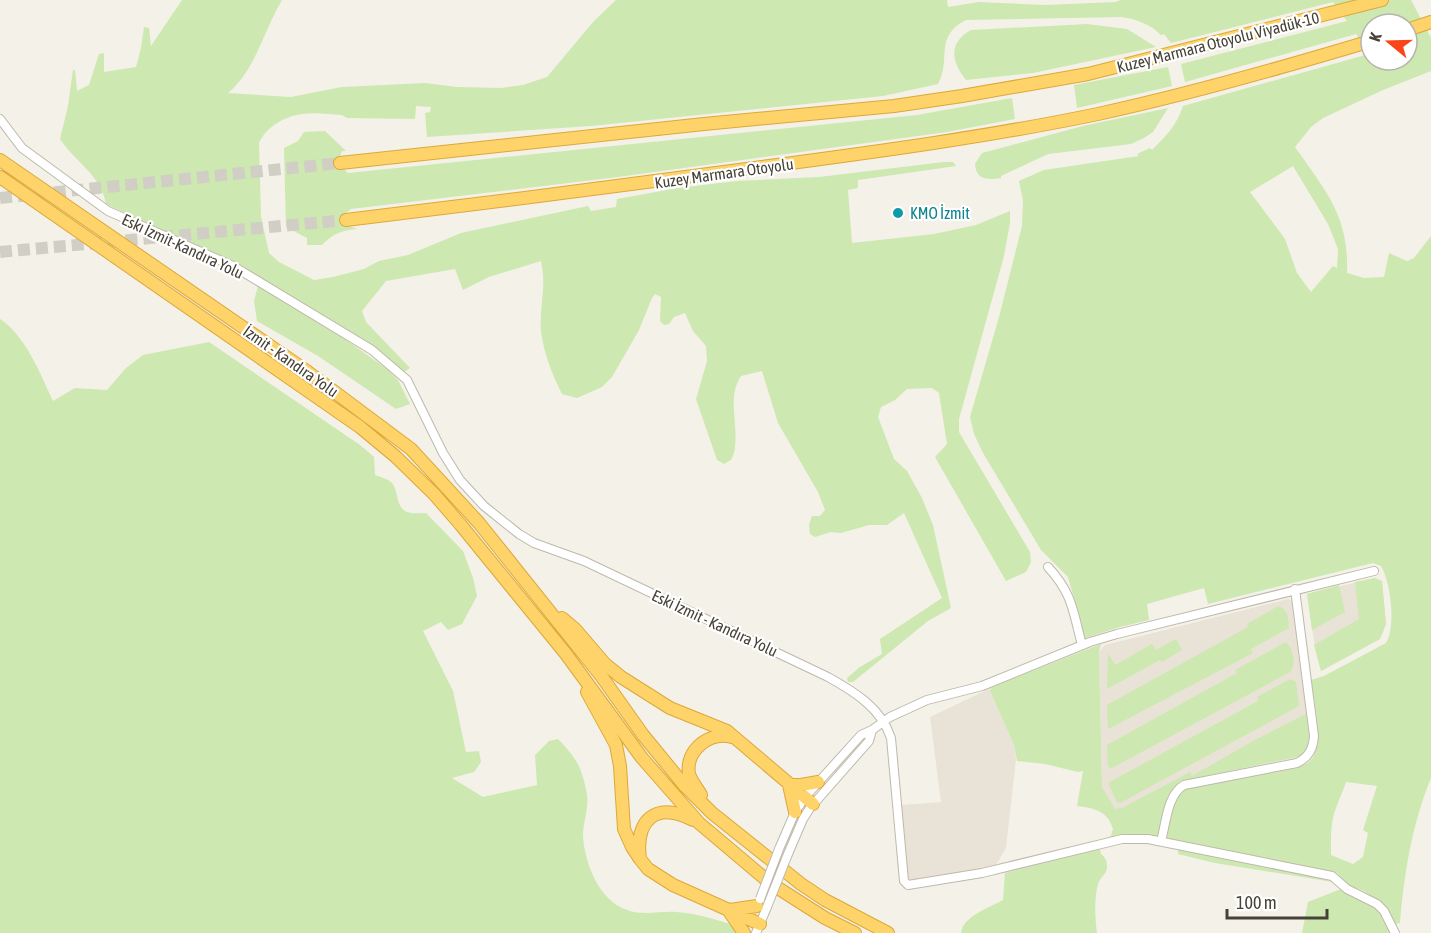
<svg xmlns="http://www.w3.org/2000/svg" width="1431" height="933" font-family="'Asap Condensed',sans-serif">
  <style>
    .residential { fill: #e8e3d6 }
    .green { fill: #cde8b1; fill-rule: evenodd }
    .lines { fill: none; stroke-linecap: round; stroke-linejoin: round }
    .highway-tunnel { stroke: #d1cec5; stroke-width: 12; stroke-dasharray: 12 6; stroke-linecap: butt }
    .minor-casing { stroke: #bfb9ab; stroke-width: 10 }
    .highway-casing { stroke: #dda839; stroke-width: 14 }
    .minor { stroke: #fff; stroke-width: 8 }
    .highway { stroke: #fdd36a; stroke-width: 12 }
    .minor-bridge-casing { stroke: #bfb9ab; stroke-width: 10; stroke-linecap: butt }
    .minor-bridge { stroke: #fff; stroke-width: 8 }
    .culture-dot { fill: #0f9aa8; stroke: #fff; stroke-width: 2 }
    .labels { text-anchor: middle; stroke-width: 4.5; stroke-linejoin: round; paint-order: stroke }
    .street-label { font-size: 16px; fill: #474237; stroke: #fff }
    .culture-label { font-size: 16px; fill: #0d838f; stroke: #fff; text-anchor: start }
  </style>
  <rect width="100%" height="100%" fill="#f4f1e8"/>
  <path class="residential" d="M1375,578l7,3 4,43 -6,15 -59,32 -6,-23 -8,-54z
    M1288,599l4,2 18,142 -130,38 -9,10 -13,45 -39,-10 -17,-39 -3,-135 6,-7z
    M991,688l-1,3 24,54 2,14 -10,89 -12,20 -79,14 -7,-4 -7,-73 40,-3 -11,-85z"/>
  <path class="green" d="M182,0h100c-19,32 -26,69 -54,93l63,4 51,-10 83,-4 32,4 44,1 22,-3 24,-8 47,-56 22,-21h331l1,7 31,-5 67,3 70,-3 4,-2h291l20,38v33l-48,19 -60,28 -12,9 -16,20c31,45 54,68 52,126l17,5 20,-1 5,-24 18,8 7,-3 17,-22v542c-19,46 -27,96 -31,145l-4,1 -16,-22 -16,-11 -16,-6 -11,-12 -170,-35c3,-18 4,-42 23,-51l107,-19c4,-2 10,-4 13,-7 15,-14 4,-61 1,-81l13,-4 62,-33c10,-17 5,-60 -5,-77l-8,-3 -165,41 -4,-16 -57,16 2,16 -29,7 -35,11 -17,-61 -27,-27 -58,-97 -9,-19 -4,-17 29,-100 23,-91 1,-25 -4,-20 25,-11 95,-14 -2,-2 13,-6 2,2c14,-14 25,-25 31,-44l186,-52 -13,-20 -171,48 -4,-18 166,-43 -14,-19 -162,41 -7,-9 -3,1c-11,-11 -25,-16 -40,-18l-155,3c-33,17 -14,39 -28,64l-55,12 -292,30 -164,11 -2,-24 5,-1 1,-5 -15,-1 -1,13 -68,-1 -5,-3c-13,-1 -28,-3 -40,-1 -17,2 -36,13 -43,29l2,74 8,36 10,9 35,18 19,-3 31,-8 15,-8 29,-6 53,-22 127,-27 3,5 25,-4 1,-8 61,-11 59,-7 82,-4 125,-15h9l3,4 -98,14v8l-10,2 4,53 82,-9 42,-9 34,-14v12l-6,33 -45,163v13l71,120 1,10 -5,10 -20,9 -71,-124 12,-13 -8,-51 -7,-5 -25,1 -12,11 -14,7 -3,10 16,42 13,12 15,27 11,27 18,83 -23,13 -75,61h-5l-1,-4 13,-11 22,-13 -2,-15 62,-41 -38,-85 -17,12h-18l-28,8 -10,-1 -16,5 -5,-3 -1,-9 3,-9h8l5,-6 -7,-18 -40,-69 -16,-52 -21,5c-14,21 -3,46 -6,70 0,5 -2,10 -4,14l-7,4 -7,-4 -21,-61 11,-38 -1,-15 -13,-15 -8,-18 -11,4 -5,7 -5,1 -4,-4 1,-24 -6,-3 -3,4 -13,32 -27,47 -10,10 -25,11 -15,-4c-10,-20 -18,-40 -21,-63 -2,-25 6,-43 0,-70l-52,16 -26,13 -8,-21 -69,12 -24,30 4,11 44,46 -6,4 -25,-21 -131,-81 -142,-66c-5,-29 -30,-41 -46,-65l8,-33 5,-36h2l2,21 12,-6 10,-31 5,-1v19l32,-5 5,-19 3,-21 5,1 2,18zM1371,24h36v36h-36zM1293,166l35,58 10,25 -1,19 -4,-2 -22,26 -14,-19 -12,-34 -35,-47zM1346,782l31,4 -14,44 5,3 -5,24 -10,7 -22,-9c0,-15 -1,-32 5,-47 3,-9 7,-17 10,-26z
    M1087,24l40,5 29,18 -123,26 -67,7c-15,-19 -18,-37 5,-50z
    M1168,67l4,19 -95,22 -3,-23z
    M1012,98l3,21 -68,13 -329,45 -267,32 -5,4 3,13 8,3c-14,1 -25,5 -35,16h-15v-7l-21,-11 -2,-79 14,-7 6,-9 21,-1 21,20h-4c-5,10 -1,15 6,22l569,-58z
    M1168,108l-15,24 -9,6 -13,6 -83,10 -47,22v2c-14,2 -25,2 -26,-14l7,-11 101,-27z
    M258,286l84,51 45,32 11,11 12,24 -14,5 -78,-53 -61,-35 -3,-20z
    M0,319c25,16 41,56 53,82l22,-13 32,2 19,-22 17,-13 66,-13 151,103 14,12 1,18c5,2 13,4 17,8 7,8 3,24 15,29 6,2 13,1 19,1l37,38 10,27 4,18 -15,28 -14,6 -7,-8 -18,9 30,60 13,61 13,-1 2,11 -7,10 -22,6 31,19 54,-12 -2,-30 14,-14 9,-2c19,20 24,28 29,56 2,13 -4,27 -4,40 1,27 16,66 44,75 17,6 32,1 49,2 20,1 40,8 58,13l3,8h-737z
    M1375,578l7,3 4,43 -6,15 -59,32 -7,-26 45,-26 -4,-37z
    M1339,585l6,27 -33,18 -5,-36z
    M1278,606c11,4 10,13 11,22l-38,21 2,4 -145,76 -1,-24 141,-78 -1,-3z
    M1176,639l6,11 -20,12 -2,-2 -53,29 1,-36 7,12 37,-21 4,6z
    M1286,642c7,7 11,22 4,30l-178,96 -4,-1 -1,-22 130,-72 -2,-3z
    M1101,644l-2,8 3,135 13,22 7,-1 68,-36 2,4 63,-36 51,-26 4,29 -7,13 -123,25 -9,10 -14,47 -61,5 15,-7 2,-7c-5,-18 -19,-21 -36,-23l6,-35 -5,1 -33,-8 -28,-3 -3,-16 -24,-54 1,-3 8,-4z
    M1290,679l6,3 3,24 -179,97 -3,-1 -9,-19 150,-82 -1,-4z
    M1100,849l1,5c5,4 6,7 6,13 0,7 -7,10 -9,17 -4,15 -3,34 -1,49h-136c2,-17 28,-25 42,-33l2,-27z
    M1178,849l85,16 72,17 15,14 17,7 9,6 6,6 8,18h-88l6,-31 33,-13 -8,-7 -118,-19 -37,-9z"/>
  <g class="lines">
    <path class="highway-tunnel" d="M0,198l340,-35
      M0,252l346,-32"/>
    <defs>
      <path id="minor" d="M0,119l22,29 86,63 125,55 139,84 35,30 36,73 17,27 24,26 35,28 15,9 50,18 244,116c27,15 53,31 63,61l13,143 4,4 74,-12 140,-34h26l184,37 15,13 30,15 7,7 11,22
        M1048,567c25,27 25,45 34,78
        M1161,841c5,-17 6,-46 23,-56l113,-22c12,-6 16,-14 17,-27l-19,-147
        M779,849l16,-37 10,-15 56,-62 11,-5 18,-13 37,-17 55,-14 108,-44 27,-8 257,-63
        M788,854l15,-35 7,-11 59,-67 3,-11
        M756,933l11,-26"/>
      <path id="highway" d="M1407,30l24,-8
        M0,160l308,212 103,77 68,74 123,154 41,58 41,50 28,28 89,71 24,16 63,33
        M340,163l364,-39 190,-18 68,-10 126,-22 294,-74
        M0,177l360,250 35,29 39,38 26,30 106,130 76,104 57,65 71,60 55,35 30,15
        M346,220c139,-17 277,-34 416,-53 112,-15 225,-30 336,-53 92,-20 183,-46 273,-73
        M562,618l13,11 30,35 16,13 49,31 57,23 86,73
        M587,692l29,53 4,21 4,63 8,18 8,12 8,10 25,16 87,39
        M701,795c-4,-7 -10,-14 -12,-21 -4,-24 21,-43 43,-37
        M795,812l-6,-27h12l17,-3
        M640,859c-5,-40 16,-58 53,-39
        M730,910l27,-4
        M729,911l15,22"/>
    </defs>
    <use href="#minor" class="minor-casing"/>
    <use href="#highway" class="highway-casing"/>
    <use href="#minor" class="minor"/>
    <use href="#highway" class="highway"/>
    <defs>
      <path id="minor-bridge" d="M760,899l19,-50
        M767,907l21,-53"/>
    </defs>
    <use href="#minor-bridge" class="minor-bridge-casing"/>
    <use href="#minor-bridge" class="minor-bridge"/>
  </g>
  <circle class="culture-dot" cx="898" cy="213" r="6"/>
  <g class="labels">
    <g class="street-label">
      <text transform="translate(1218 42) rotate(-14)" y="6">Kuzey Marmara Otoyolu Viyadük-10</text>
      <text transform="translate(724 173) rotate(-8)" y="6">Kuzey Marmara Otoyolu</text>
      <text transform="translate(183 246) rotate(25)" y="6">Eskı İzmit-Kandıra Yolu</text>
      <text transform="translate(291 361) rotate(35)" y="6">İzmit - Kandıra Yolu</text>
      <text transform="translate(715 623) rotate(25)" y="6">Eski İzmit - Kandıra Yolu</text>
    </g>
    <g class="culture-label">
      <text x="910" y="219">KMO İzmit</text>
    </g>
  </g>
  <g transform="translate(1389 42) rotate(289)"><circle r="28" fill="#ffffff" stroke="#b5b3af" stroke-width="1.5"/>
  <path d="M0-4.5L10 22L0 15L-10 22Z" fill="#f9451a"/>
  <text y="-9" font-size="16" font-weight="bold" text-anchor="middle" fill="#474237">K</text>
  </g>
  <path d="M1227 909v9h100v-9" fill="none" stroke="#474237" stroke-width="3"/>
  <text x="1236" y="909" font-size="18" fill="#474237" stroke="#ffffff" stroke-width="4.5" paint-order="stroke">100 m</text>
</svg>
